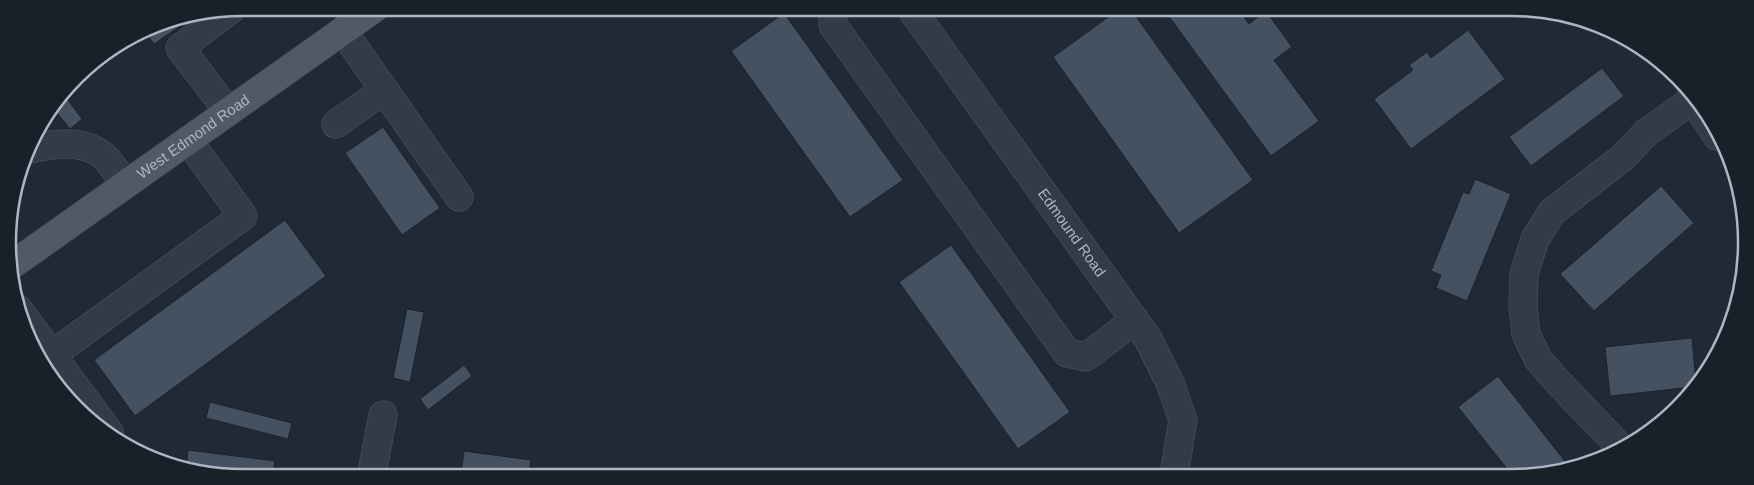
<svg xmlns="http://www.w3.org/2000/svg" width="1754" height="485" font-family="Arial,sans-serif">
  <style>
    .building { fill: #455160; stroke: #1a222d }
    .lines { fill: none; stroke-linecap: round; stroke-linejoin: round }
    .minor-casing { stroke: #505965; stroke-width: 29 }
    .major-casing { stroke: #3c4450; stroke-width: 29 }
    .minor { stroke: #323b46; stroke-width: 28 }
    .major { stroke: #505a67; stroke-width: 28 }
    .labels { text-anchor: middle; stroke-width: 4; stroke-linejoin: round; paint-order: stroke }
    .street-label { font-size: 15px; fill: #acb6c4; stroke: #18202a }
    .rim { fill: none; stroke: #acb6c4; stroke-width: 2.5 }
  </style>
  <rect width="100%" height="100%" fill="#1f2a36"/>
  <path class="building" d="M1118,10l14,1 121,169 -74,53 -126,-176z
    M1165,11h75l9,13 17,-13 26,36 -18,13 45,61 -48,35z
    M784,13l119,167 -53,37 -119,-166z
    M192,18l-38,26 -10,-13 9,-6z
    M1468,30l37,49 -94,70 -37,-50 39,-29 -4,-5 18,-13 4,6z
    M1602,68l22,28 -93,70 -22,-29z
    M65,96l17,23 -12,10 -16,-20z
    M383,127l57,81 -38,27 -57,-82z
    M1475,179l36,15 -44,107 -31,-13 5,-13 -10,-4 32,-79 6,2z
    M1661,186l33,37 -100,88 -34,-37z
    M285,220l41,56 -191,140 -41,-56z
    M951,245l119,167 -52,37 -119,-167z
    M407,309l17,3 -14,70 -17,-4z
    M1692,338l4,45 -3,4 -83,9 -5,-49z
    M464,365l8,11 -44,34 -8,-11z
    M1498,376l70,89 -5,4 -21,7 -30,-1 -54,-68z
    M210,402l82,21 -4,16 -82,-21z
    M188,450l87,11 -2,12h-50l-37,-5z
    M464,451l67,9 -2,14h-68z"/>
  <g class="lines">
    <defs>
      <g id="minor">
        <path d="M833,10v15l234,328 19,4 49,-37"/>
        <path id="s1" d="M912,10l236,329 22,44 13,37 -9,55"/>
        <path d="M343,31l116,166"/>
        <path d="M1691,96l26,40"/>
        <path d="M228,111l-48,-63 50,-38"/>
        <path d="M336,124l48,-34"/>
        <path d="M29,149c23,-5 51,-10 72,5 8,5 18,22 24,30"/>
        <path d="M18,309l91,123"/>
        <path d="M53,354l190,-138 -55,-76"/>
        <path d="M1622,449l-65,-68 -19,-22 -12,-25 -3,-28 1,-32 11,-35 17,-27 70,-54 25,-26 47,-33"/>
        <path d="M372,473l11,-58"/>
      </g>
      <g id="major">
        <path id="s2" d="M12,265l363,-257"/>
      </g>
    </defs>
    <use href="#minor" class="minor-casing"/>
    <use href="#major" class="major-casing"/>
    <use href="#minor" class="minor"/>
    <use href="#major" class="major"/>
  </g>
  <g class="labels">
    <g class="street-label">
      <text dy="5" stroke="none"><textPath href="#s2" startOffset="222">West Edmond Road</textPath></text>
      <text dy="5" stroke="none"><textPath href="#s1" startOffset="274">Edmound Road</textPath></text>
    </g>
  </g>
  <path d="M0 0H1754V485H0ZM242 16H1512A226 226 0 0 1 1738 242V243A226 226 0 0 1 1512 469H242A226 226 0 0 1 16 243V242A226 226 0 0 1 242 16Z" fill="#18202a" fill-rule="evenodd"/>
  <path class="rim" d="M242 16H1512A226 226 0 0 1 1738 242V243A226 226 0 0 1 1512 469H242A226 226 0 0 1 16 243V242A226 226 0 0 1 242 16Z"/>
</svg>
